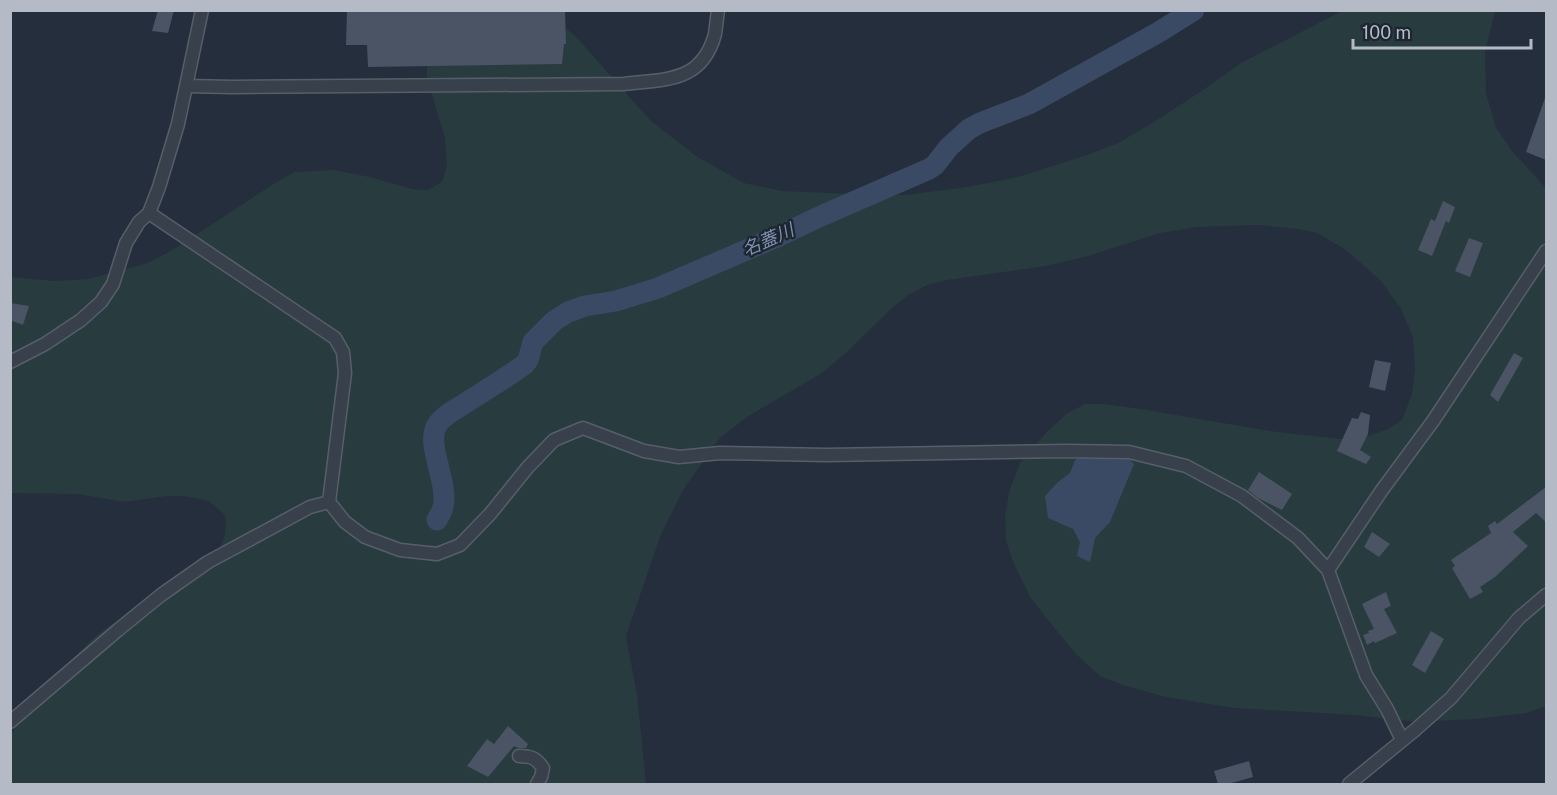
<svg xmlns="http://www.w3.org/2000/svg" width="1557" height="795" font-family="'Public Sans','Noto Sans JP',sans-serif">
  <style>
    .green { fill: #283b3e }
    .water { fill: #3b4a64 }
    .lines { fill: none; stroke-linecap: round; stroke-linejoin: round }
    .river { stroke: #3b4a64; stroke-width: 21 }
    .building { fill: #4b5465 }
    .minor-casing { stroke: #565e6a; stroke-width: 15 }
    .minor { stroke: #38404c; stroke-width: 12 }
    .labels { text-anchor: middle; stroke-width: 4.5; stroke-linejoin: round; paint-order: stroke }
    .water-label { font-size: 18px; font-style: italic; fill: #7d90ae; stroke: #1d2531 }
  </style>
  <rect width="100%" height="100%" fill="#252e3c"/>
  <path class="green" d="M547,11l31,28 72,81 46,36 48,27 38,8 70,3 53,1 62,-8 51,-10 69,-22 31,-12 36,-21 49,-32 38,-27 101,-52h153l-10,41 1,41 10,35 16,23 34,37v518l-20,7 -50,6 -59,3 -63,-7 -120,-7 -68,-11 -43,-12 -23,-9 -23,-21 -18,-21 -29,-37 -16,-33 -8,-23 -1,-24 4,-25 11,-29 25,-29 21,-20 19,-10h19l37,5 129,22 70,8 23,-1 25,-9 14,-9 10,-26 3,-26 -2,-31 -12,-28 -20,-28 -35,-31 -29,-17 -19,-4 -39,-4 -62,2 -37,6 -72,23 -42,10 -99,14 -20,5 -19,10 -17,14 -43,42 -26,22 -75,44 -27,21 -37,52 -23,47 -34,99 11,58 9,90h-635l-1,-48 22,-35 59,-61 46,-35 35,-24 41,-23 7,-10 5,-14 1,-12 -1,-7 -16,-14 -25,-5h-17l-42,6 -48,-8 -66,-1v-216l43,4 34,-2 60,-16 26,-14 98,-64 22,-13 40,-2 36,7 42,12 16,1 14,-8 5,-17 -2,-27 -18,-59v-22z"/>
  <path class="water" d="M1083,456l44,1 7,7 -24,58 -15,16 -5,24 -13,-6 3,-14 -7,-13 -25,-11 -3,-22 13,-14 12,-9 5,-13z"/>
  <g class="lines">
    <path class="river" d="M437,520c2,-4 5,-8 6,-13 6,-25 -18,-63 -6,-82 6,-10 20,-16 30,-23 19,-12 39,-24 58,-38l3,-4 5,-18 21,-21 14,-9 17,-6 31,-5 42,-13 121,-52 42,-20 108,-47 6,-4 14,-18 20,-18 11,-6 49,-19 130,-72 35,-22"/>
  </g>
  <path class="building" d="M158,10h16l-6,23 -16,-2z
    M347,10h218l1,34h-2l-2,20 -194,3 -1,-22h-21z
    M1545,98h1v62l-20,-8z
    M1443,201l12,6 -6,16 -3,-2 -14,35 -14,-6 13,-31 4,2z
    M1469,238l14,5 -13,34 -15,-6z
    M10,303l19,3 -6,19 -13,-5z
    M1514,353l9,5 -25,44 -8,-7z
    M1375,360l16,3 -6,28 -16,-4z
    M1361,412l9,3 -2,19 -8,16 11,7 -5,7 -29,-13 15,-33 6,1z
    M1259,472l33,22 -10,16 -24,-12 -10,-8z
    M1546,487v35l-10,-9 -23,19 15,14 -33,31 -15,10 3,5 -13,7 -18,-31 3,-2 -4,-6 40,-27 -3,-7 7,-5 2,3z
    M1372,532l18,12 -11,13 -15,-10z
    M1386,592l5,14 -7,3 13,24 -22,10 -1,-2 -7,4 -4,-10 6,-2 -1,-2 6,-2 -12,-25z
    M1431,631l13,8 -19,34 -13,-8z
    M508,726l20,18 -2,4h-8l-4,-2 -26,31 -21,-11 20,-27 7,5z
    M1249,761l4,16 -25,7h-10l-4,-13z"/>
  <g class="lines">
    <defs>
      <path id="minor" d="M186,86l46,1 392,-3c41,-5 78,-1 91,-50 1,-8 2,-16 3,-24
        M149,213l186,125 8,14 2,21 -16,129 16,20 20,15 35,13 37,4 23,-9 30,-31 38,-47 26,-27 29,-12 61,23 35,6 41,-4 107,2 240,-4 62,1 57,14 56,30 56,42 30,32 38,105 21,34 15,31
        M10,362l35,-18 36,-24 20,-18 12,-18 13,-41 13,-21 10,-9 10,-26 19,-63 24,-114
        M1328,570l54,-80 51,-69 113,-170
        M10,722l108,-92 43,-35 47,-33 102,-55 19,-5
        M519,756c12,0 17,2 24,12l-2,9 -4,7
        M1349,784l66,-54 36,-32 68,-80 27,-23"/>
    </defs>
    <use href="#minor" class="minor-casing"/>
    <use href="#minor" class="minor"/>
  </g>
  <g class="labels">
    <g class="water-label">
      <text transform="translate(768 240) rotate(-24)" y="6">名蓋川</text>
    </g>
  </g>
  <rect width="1557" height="795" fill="none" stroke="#b4bbc7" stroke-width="24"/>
  <path d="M1353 39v9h178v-9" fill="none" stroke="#b4bbc7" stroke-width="3"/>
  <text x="1362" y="39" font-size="18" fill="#b4bbc7" stroke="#1d2531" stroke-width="4.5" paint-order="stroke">100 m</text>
</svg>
